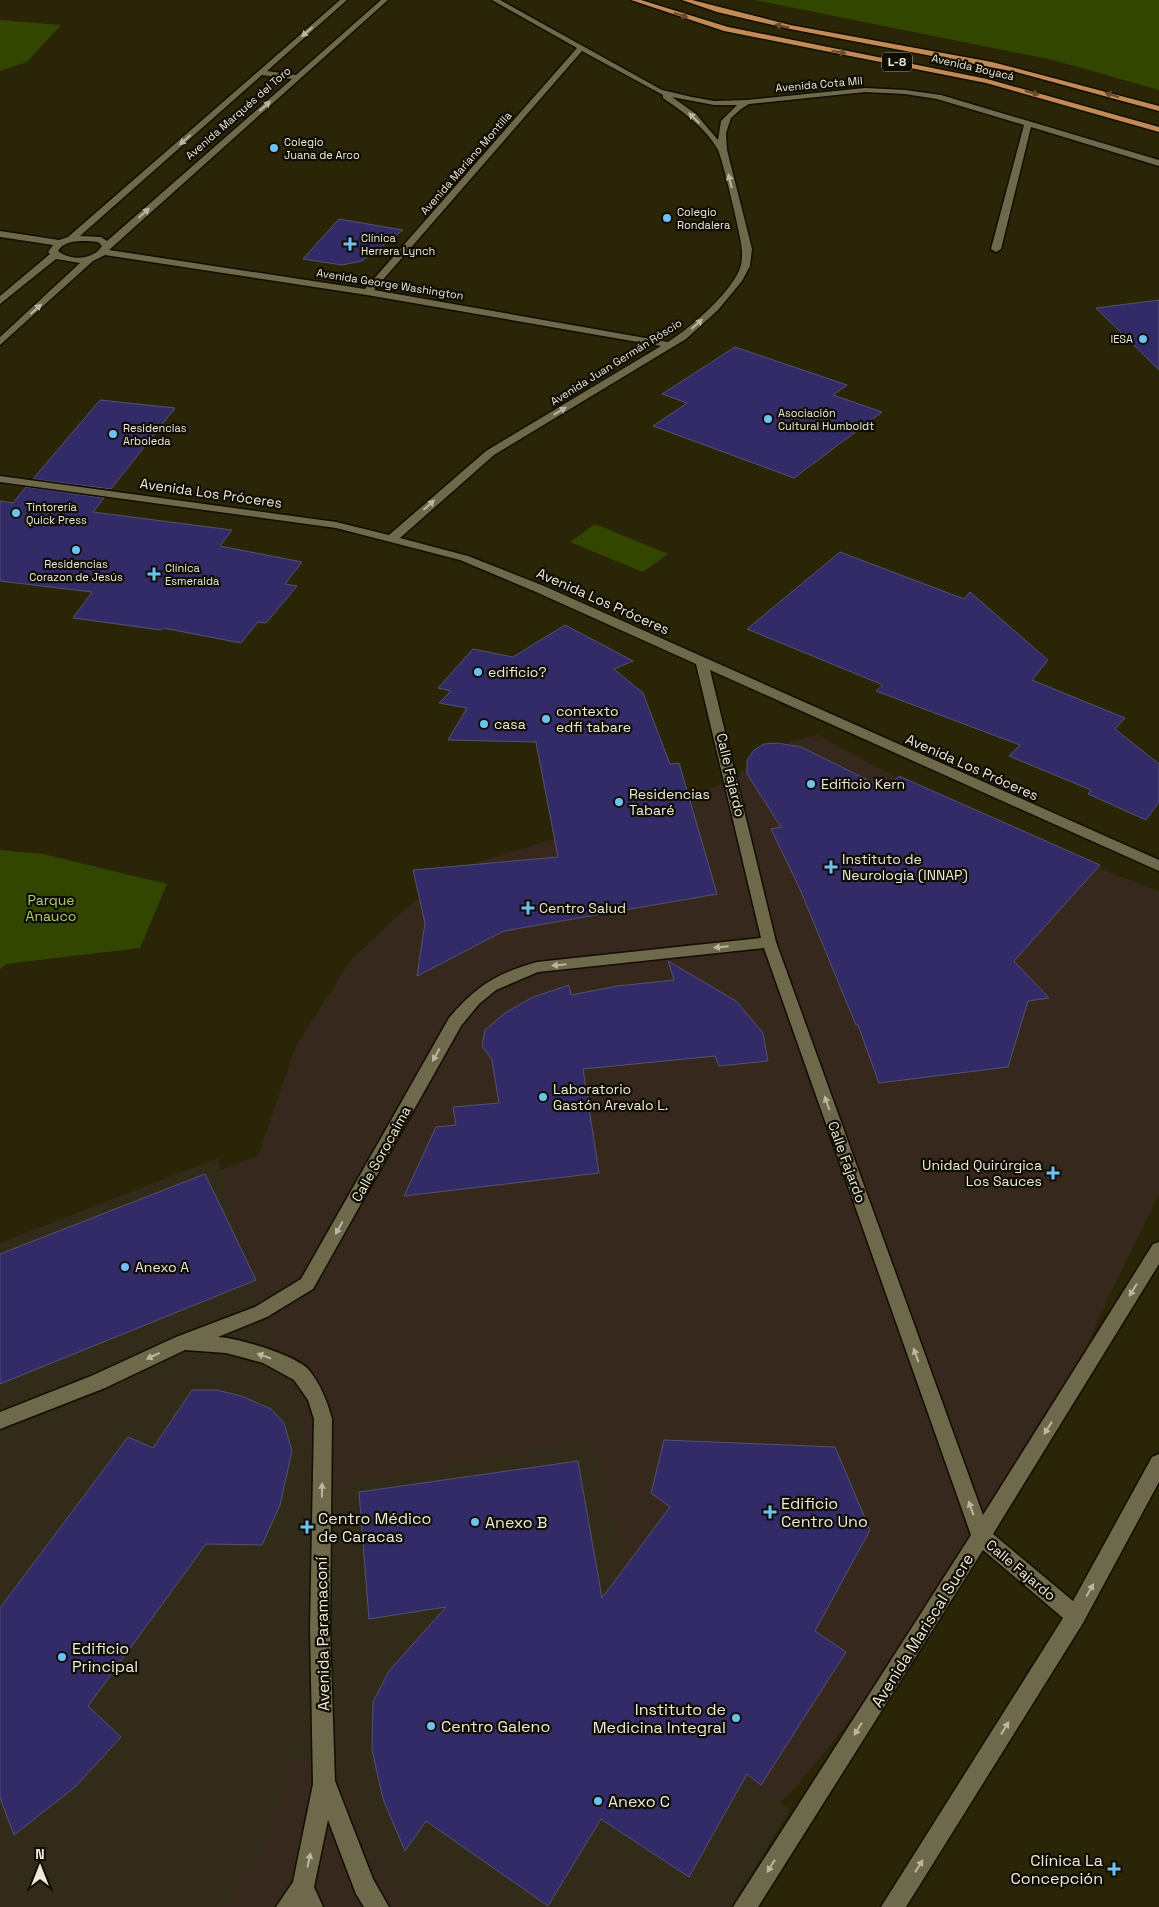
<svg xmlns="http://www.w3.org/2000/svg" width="1159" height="1907" font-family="'Space Grotesk',sans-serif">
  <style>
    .commercial { fill: #37281d }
    .medical { fill: #322b1a }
    .green { fill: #324600 }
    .building { fill: #322b68; stroke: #53536f }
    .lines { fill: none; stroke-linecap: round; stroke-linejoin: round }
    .minor-casing { stroke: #120d00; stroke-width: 3 }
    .highway-casing { stroke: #120d00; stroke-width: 3 }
    .minor { fill: #6e694b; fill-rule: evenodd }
    .highway { fill: #c28b56; fill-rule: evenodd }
    .oneway { fill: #694c2d }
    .oneway2 { fill: #bab6a0 }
    .poi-dot { fill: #6ec2f3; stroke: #100e04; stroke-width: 2 }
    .labels { text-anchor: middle; stroke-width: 4.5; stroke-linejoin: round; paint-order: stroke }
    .far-street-label { font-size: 11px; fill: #edead9; stroke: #100e04 }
    .far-poi-label { font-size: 11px; fill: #edead9; stroke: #100e04; text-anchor: start }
    .shield { fill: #100e04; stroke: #aba899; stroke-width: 1 }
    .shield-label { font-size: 12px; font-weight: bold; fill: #edead9 }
    .street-label { font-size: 14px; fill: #edead9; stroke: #100e04 }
    .poi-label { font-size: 14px; fill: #edead9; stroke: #100e04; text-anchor: start }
    .park-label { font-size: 14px; fill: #abcf6c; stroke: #100e04 }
    .near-poi-label { font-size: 16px; fill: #edead9; stroke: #100e04; text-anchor: start }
    .near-street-label { font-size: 16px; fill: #edead9; stroke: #100e04 }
  </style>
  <rect width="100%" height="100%" fill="#2a2507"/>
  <path class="commercial" d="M818,735l106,58 143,63 92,35v303l-51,105 -53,116 -148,234 -109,136 -120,122h-678v-653l258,-98 38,-110 54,-85 58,-55 61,-41 229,-71 41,-18 15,-18 38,-17z"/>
  <path class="medical" d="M218,1158l60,216 21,24 5,23 5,67 285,-48 30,126 -71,83 237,161 -59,97h-327l-39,-62 -28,-87 -42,1 -22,71 -48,77h-225v-664z"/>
  <path class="green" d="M754,0h405v90l-106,-30z
    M0,20l61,5 -34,37 -27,9z
    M595,524l73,30 -25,18 -73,-30z
    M0,850l43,4 124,30 -27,64 -134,16 -6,5z"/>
  <path class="building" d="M339,219l64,11 -41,31 -20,4 -39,-6z
    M1159,300v70l-63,-62z
    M735,347l112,38 -14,10 49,17 -88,66 -141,-52 34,-23 -25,-9z
    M100,400l75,8 -64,81 -78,-10z
    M26,487l78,11 -11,14 139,18 -12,16 82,16 -17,22 12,2 -31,37 -8,-1 -17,21 -78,-15 -2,2 -88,-12 19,-26 -92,-11v-80l13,2z
    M840,552l124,47 6,-7 78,68 -16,20 93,38 -10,11 44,35v38l-13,18 -58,-26 3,-4 -82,-34 11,-11 -144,-54 7,-6 -136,-56z
    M565,625l68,36 -19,8 29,24 27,71 9,-1 38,131 -213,37 -87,45 8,-53 -12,-53 145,-13 -22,-115 -88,-2 19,-32 -28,-5 12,-12 -13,-3 35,-39 40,8z
    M777,743l24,4 85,42 13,-13 201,89 -86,96 35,37 -21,3 -20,66 -129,16 -21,-58h-2l-57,-138 -28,-58 10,-2 -34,-53v-14l7,-10 10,-6z
    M668,961l68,40 27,32 5,28 -49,5 -4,-10 -132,13 16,104 -195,23 32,-69 20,-2 -3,-18 46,-4 -7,-43 -10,-14 3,-16 20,-17 28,-16 36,-12 2,10 47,-9 56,-6z
    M205,1174l51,106 -256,104v-130z
    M192,1390h25l24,6 30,13 13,14 8,28 -12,54 -18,40 -56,-1 -118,162 33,31 -46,50 -61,48 -14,-37v-190l128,-171 25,11z
    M664,1440l171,7 35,83 -55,101 31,21 -85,133 -14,-11 -58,103 -88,-58 -53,87 -122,-85 -21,30 -22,-52 -11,-49 1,-48 16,-31 57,-64 -77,12 -10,-127 219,-31 24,137 68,-91 -19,-14z"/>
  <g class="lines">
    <defs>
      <path id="minor" d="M340,0h7l-80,71 29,4 85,-75h7l-279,250 256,39 212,-241 -85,-48h8l162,90 30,7 22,4 33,-1 118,-12 40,2 36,5 218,65v6l-128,-39 -30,122 -5,3 -5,-3 33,-124 -87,-26 -32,-5 -40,-2 -116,12 -8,5 -10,9 -5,15 1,17 25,99 -2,17 -8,15 -24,29 -32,29 -192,116 -94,83 68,18 76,30 615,274v11l-449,-201 66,272 207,573 170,-271 6,-2v22l-166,270 80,67 79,-144 7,-3v28l-76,141 -177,284h-25l182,-289 -80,-68 -225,357h-25l238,-372 -207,-587 -226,24 -42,18 -17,14 -18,22 -148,263 -46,28 -49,20c20,1 78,18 91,33 12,15 18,31 23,49l-2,210 5,152 38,98 16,28h-25l-8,-13 -28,-74 -14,67 9,20h-47l17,-25 20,-98 -3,-155 4,-210 -6,-19 -14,-20 -31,-17 -37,-10 -41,-3 -80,38 -105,41v-17l91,-36 85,-39 79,-30 46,-28 148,-261c27,-32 48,-45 88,-56l224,-24 -65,-274 -160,-72 -76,-32 -124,-32 -336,-46v-6l336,46 53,13 97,-84 175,-105 -294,-51 -262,-40 -12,6 -93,84v-8l80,-74 -24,-4 -56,45v-8l50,-42 -2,-2 5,-7 -53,-8v-6l59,9 9,-3zM582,51l81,44v3c20,14 43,30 55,52 4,7 24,90 24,100 0,4 0,11 -1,15 -7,26 -51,63 -73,77l-294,-52zM262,75l30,4 -185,162 -6,-4 -21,-1zM672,97l42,8h23l-16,16 -3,19 -22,-26zM88,241l10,1 4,4c-8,14 -32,15 -44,5 6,-10 19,-10 30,-10z"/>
      <path id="highway" d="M631,0h10l87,27 259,52 172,48v5l-173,-49 -262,-52z
        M682,0h10l98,25 202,37 167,44v5l-143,-39 -226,-43 -73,-17z"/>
    </defs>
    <use href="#minor" class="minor-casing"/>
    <use href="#highway" class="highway-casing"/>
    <use href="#minor" class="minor"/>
    <use href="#highway" class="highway"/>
  </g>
  <defs><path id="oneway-solid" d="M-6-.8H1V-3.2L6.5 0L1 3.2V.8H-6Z" transform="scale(1.25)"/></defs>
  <g class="oneway">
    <use href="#oneway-solid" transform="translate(681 15) rotate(18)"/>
    <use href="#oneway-solid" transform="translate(782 26) rotate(-168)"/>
    <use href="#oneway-solid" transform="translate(839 52) rotate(10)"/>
    <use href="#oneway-solid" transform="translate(1032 93) rotate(15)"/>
    <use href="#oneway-solid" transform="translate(1112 95) rotate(-163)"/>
  </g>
  <g class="oneway2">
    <use href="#oneway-solid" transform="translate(307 32) rotate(139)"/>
    <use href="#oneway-solid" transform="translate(265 106) rotate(-42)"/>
    <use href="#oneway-solid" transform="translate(694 118) rotate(-136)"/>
    <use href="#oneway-solid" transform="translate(185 140) rotate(139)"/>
    <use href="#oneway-solid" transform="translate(730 181) rotate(-104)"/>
    <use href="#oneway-solid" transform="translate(144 213) rotate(-42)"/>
    <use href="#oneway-solid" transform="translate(36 309) rotate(-43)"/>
    <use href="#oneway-solid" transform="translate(697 324) rotate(-41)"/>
    <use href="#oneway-solid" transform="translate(560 411) rotate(-31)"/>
    <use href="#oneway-solid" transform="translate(429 505) rotate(-42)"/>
    <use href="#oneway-solid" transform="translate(721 947) rotate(174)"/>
    <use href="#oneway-solid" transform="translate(559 965) rotate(174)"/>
    <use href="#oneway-solid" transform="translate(436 1055) rotate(119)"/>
    <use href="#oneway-solid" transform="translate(827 1103) rotate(-110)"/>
    <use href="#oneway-solid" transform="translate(339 1228) rotate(119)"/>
    <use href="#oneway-solid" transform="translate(1133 1290) rotate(122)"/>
    <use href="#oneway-solid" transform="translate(916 1355) rotate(-110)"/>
    <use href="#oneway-solid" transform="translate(153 1356) rotate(155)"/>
    <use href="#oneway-solid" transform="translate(264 1356) rotate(-161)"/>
    <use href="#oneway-solid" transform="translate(1048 1428) rotate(122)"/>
    <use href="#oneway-solid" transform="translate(322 1490) rotate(-89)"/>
    <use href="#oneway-solid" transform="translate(971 1508) rotate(-110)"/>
    <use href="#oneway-solid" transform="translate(1090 1590) rotate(-61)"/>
    <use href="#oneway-solid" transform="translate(1005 1728) rotate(-58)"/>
    <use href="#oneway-solid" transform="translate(858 1729) rotate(122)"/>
    <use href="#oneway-solid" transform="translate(309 1860) rotate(-78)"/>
    <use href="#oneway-solid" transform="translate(771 1866) rotate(122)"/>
    <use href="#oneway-solid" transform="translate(919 1866) rotate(-58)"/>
  </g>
  <g class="poi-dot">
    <circle cx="274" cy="148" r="5"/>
    <circle cx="667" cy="218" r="5"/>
    <path d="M347.5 236.5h5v5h5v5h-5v5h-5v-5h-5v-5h5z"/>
    <circle cx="1143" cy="339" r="5"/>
    <circle cx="768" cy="419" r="5"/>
    <circle cx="113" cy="434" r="5"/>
    <circle cx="16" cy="513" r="5"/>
    <circle cx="76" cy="550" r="5"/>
    <path d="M151.5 566.5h5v5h5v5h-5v5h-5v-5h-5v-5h5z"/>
    <circle cx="478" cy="672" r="5"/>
    <circle cx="546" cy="719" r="5"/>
    <circle cx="484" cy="724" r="5"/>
    <circle cx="811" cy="784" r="5"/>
    <circle cx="619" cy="802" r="5"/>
    <path d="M828.5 859.5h5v5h5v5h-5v5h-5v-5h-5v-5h5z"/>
    <path d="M525.5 900.5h5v5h5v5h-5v5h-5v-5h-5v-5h5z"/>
    <circle cx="543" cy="1097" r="5"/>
    <path d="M1050.5 1165.5h5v5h5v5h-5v5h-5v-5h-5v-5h5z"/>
    <circle cx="125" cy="1267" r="5"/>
    <path d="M767.5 1504.5h5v5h5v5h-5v5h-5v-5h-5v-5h5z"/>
    <circle cx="475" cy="1522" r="5"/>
    <path d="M304.5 1519.5h5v5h5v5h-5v5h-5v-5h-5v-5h5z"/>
    <circle cx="62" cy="1657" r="5"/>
    <circle cx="736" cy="1718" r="5"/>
    <circle cx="431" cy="1726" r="5"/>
    <circle cx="598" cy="1801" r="5"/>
    <path d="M1111.5 1861.5h5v5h5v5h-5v5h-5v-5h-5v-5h5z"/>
  </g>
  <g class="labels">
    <g class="far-street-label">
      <text transform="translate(973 67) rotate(13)" y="4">Avenida Boyacá</text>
      <text transform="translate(819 84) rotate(-5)" y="4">Avenida Cota Mil</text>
      <text transform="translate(238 113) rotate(-41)" y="4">Avenida Marqués del Toro</text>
      <text transform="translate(466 163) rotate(-49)" y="4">Avenida Mariano Montilla</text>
      <text transform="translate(390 284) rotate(9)" y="4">Avenida George Washington</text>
      <text transform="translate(616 362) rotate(-32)" y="4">Avenida Juan Germán Róscio</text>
    </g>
    <g class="far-poi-label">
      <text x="284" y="146">Colegio<tspan x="284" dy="13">Juana de Arco</tspan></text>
      <text x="677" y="216">Colegio<tspan x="677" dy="13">Rondalera</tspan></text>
      <text x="361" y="242">Clínica<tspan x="361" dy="13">Herrera Lynch</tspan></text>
      <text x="1133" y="343" text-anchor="end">IESA</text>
      <text x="778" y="417">Asociación<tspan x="778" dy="13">Cultural Humboldt</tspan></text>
      <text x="123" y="432">Residencias<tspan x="123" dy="13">Arboleda</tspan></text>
      <text x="26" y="511">Tintorería<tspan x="26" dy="13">Quick Press</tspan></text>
      <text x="76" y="568" text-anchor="middle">Residencias<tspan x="76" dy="13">Corazon de Jesús</tspan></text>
      <text x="165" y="572">Clínica<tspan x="165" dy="13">Esmeralda</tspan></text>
    </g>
    <rect class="shield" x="882" y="52.5" width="30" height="19" rx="4"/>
    <g class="shield-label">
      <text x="897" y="66">L-8</text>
    </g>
    <g class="street-label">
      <text transform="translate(211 493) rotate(8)" y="5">Avenida Los Próceres</text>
      <text transform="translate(603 601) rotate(24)" y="5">Avenida Los Próceres</text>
      <text transform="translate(972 767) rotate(24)" y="5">Avenida Los Próceres</text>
      <text transform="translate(731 775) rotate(77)" y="5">Calle Fajardo</text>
      <text transform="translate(381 1154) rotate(-61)" y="5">Calle Sorocaima</text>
      <text transform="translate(847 1162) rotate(70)" y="5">Calle Fajardo</text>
      <text transform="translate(1021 1570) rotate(40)" y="5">Calle Fajardo</text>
    </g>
    <g class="poi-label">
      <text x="488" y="677">edificio?</text>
      <text x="556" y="716">contexto<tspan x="556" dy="16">edfi tabare</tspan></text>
      <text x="494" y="729">casa</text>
      <text x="821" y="789">Edificio Kern</text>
      <text x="629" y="799">Residencias<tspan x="629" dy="16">Tabaré</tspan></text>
      <text x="842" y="864">Instituto de<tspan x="842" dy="16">Neurologia (INNAP)</tspan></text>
      <text x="539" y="913">Centro Salud</text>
      <text x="553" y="1094">Laboratorio<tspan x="553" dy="16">Gastón Arevalo L.</tspan></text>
      <text x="1042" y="1170" text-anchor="end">Unidad Quirúrgica<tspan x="1042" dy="16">Los Sauces</tspan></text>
      <text x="135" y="1272">Anexo A</text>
    </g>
    <g class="park-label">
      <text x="51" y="905">Parque<tspan x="51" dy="16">Anauco</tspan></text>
    </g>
    <g class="near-poi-label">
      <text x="781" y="1509">Edificio<tspan x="781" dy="18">Centro Uno</tspan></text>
      <text x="318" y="1524">Centro Médico<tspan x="318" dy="18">de Caracas</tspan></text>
      <text x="485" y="1528">Anexo B</text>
      <text x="72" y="1654">Edificio<tspan x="72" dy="18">Principal</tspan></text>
      <text x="726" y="1715" text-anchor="end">Instituto de<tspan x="726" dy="18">Medicina Integral</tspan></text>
      <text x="441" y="1732">Centro Galeno</text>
      <text x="608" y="1807">Anexo C</text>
      <text x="1103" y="1866" text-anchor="end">Clínica La<tspan x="1103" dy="18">Concepción</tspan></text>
    </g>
    <g class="near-street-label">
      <text transform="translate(922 1630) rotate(-58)" y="6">Avenida Mariscal Sucre</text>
      <text transform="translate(322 1634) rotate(-91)" y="6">Avenida Paramaconí</text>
    </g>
  </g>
  <g transform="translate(40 1867)" stroke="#100e04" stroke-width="4" paint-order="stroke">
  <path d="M0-4L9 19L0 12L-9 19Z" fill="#edead9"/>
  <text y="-8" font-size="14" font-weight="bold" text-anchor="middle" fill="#edead9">N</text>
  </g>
</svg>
